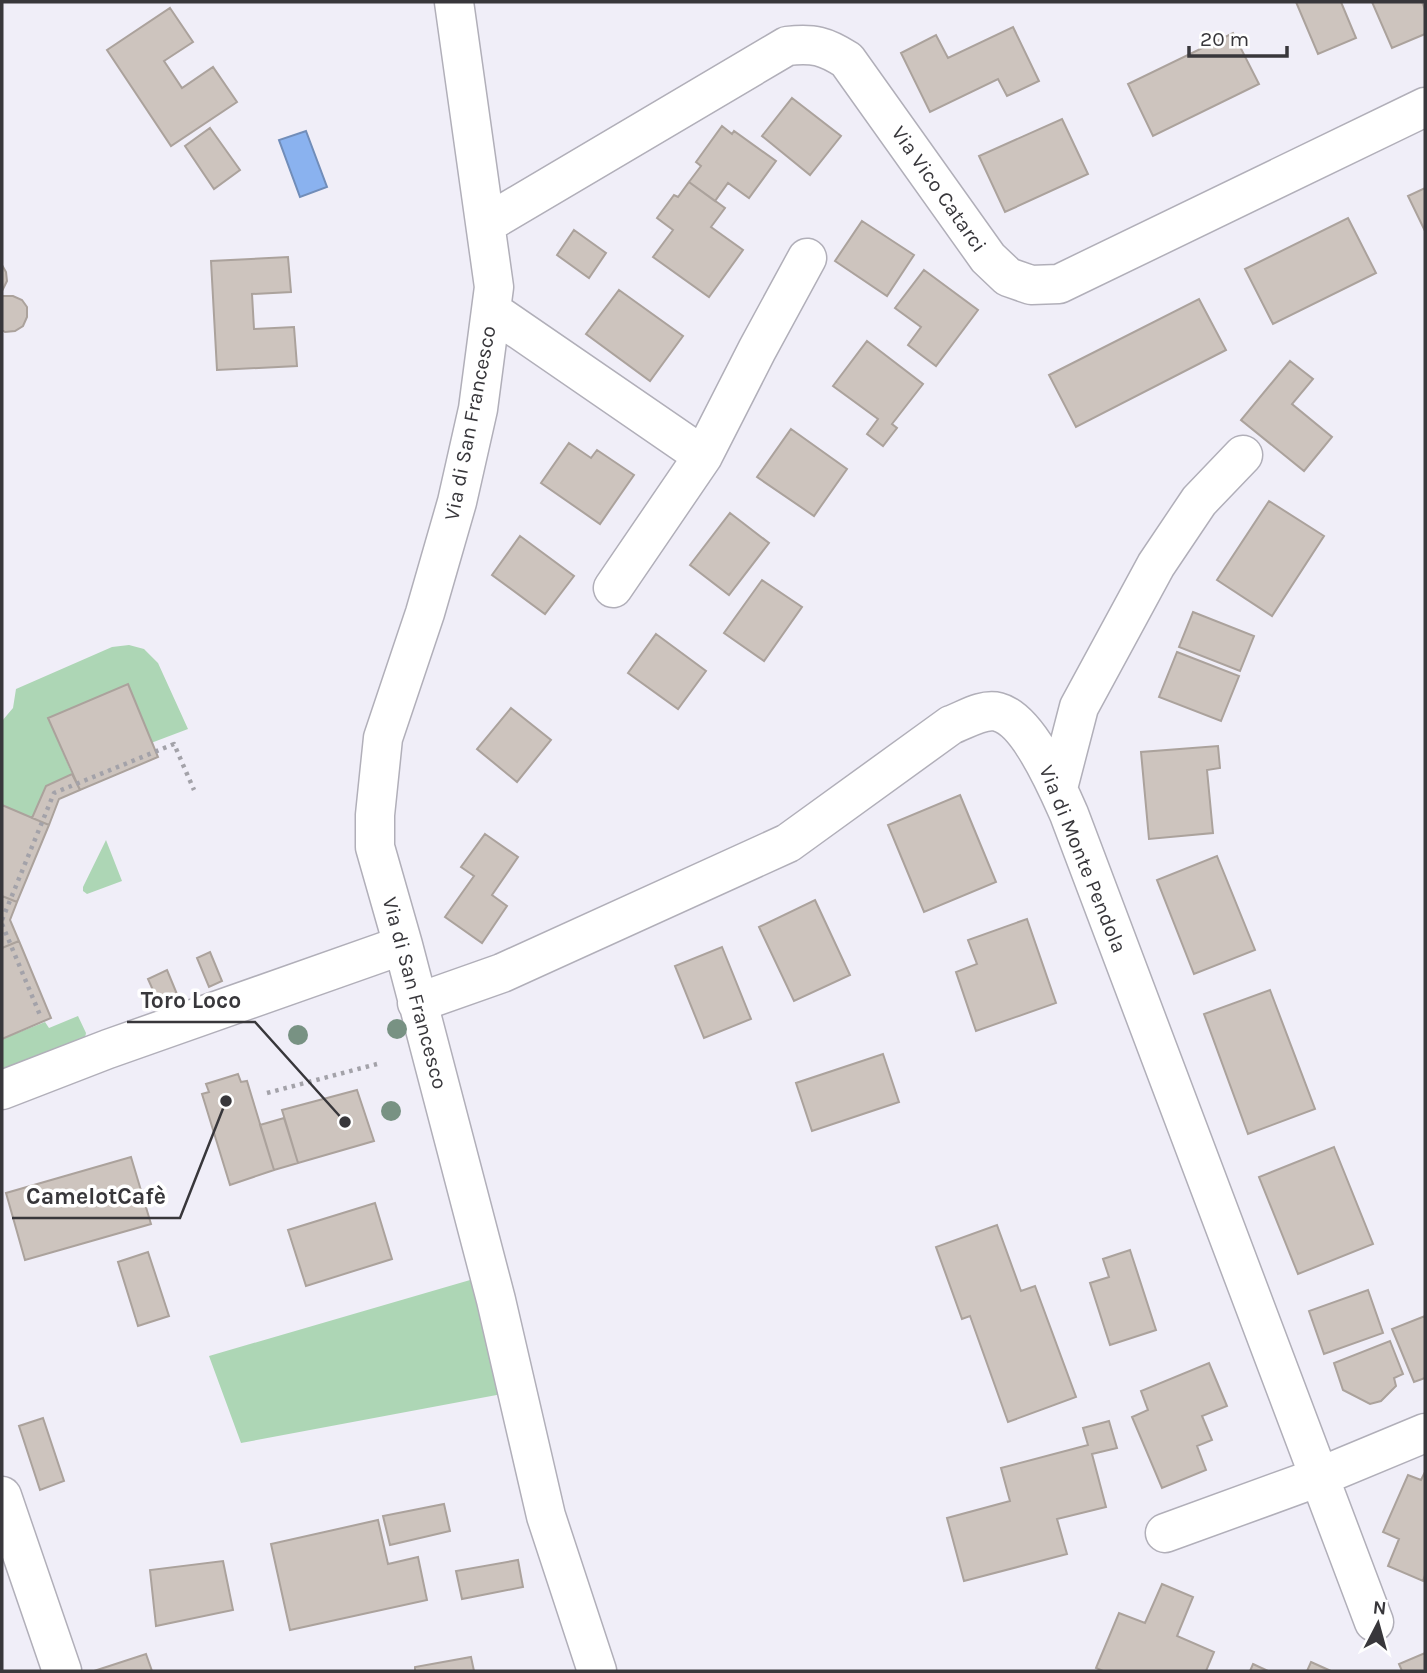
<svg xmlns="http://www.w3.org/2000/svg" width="1427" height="1673" font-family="Karla,sans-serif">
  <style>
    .green { fill: #add6b5 }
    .water { fill: #8ab2ef; stroke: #718db9; stroke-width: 2 }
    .building { fill: #cdc4be; stroke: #aba29c; stroke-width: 2 }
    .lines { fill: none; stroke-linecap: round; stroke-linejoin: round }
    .minor-casing { stroke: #b1afb9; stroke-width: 41 }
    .path { stroke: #a3a2a9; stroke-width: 4.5; stroke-dasharray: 3.5 5; stroke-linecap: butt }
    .minor { stroke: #fff; stroke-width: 38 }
    .tree { fill: #789283 }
    .labels { text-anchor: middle; stroke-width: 7; stroke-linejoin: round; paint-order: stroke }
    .street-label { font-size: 21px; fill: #38373b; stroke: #fff }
    .leader { fill: none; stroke: #38373b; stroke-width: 2.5 }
    .callout-dot { fill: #38373b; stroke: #fff; stroke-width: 2.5 }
    .callout-label { font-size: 23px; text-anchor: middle; font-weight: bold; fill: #38373b; stroke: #fff; stroke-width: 7; stroke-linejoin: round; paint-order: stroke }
  </style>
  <rect width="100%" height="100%" fill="#f0eef8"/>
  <path class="green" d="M129,645l15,4 14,14 30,66 -37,14 -24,-58 -79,33 24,56 -26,12 -14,32 -30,-12v-85l11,-13 3,-19 96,-42z
    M106,840l16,41 -35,13 -4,-3v-4z
    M78,1016l8,17 -1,5 -83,35v-34l43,-17 4,6z
    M477,1278l25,116 -261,49 -32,-87z"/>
  <path class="water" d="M306,131l21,56 -27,10 -21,-57z"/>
  <path class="building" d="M1296,2h45l15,36 -38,16z
    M1372,2h50l3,7v25l-33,14z
    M170,8l23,34 -29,19 18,27 31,-21 24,35 -66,44 -64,-96z
    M1013,27l26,54 -32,15 -9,-17 -68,33 -29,-59 35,-18 12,23z
    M1233,33l26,51 -106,52 -25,-52z
    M792,98l49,38 -31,39 -48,-39z
    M1062,119l26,55 -83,38 -26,-56z
    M722,126l10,8 2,-3 42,30 -27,37 -21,-15 -13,18 -26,-19 12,-16 -5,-4z
    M210,128l30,42 -26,19 -29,-43z
    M689,182l36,26 -14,19 32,23 -34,47 -56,-40 20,-27 -16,-12 17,-23 4,2z
    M1425,188v43l-17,-35z
    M1348,218l28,55 -103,51 -28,-55z
    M862,221l52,34 -27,41 -52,-35z
    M574,230l32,23 -17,25 -32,-23z
    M288,257l3,35 -39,2 2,35 40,-2 3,39 -80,4 -6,-109z
    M2,265l4,7 1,9 -5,10z
    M924,270l54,40 -42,56 -28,-21 13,-18 -26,-19z
    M619,290l64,46 -33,45 -64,-47z
    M3,296h10l9,4 5,7v10l-4,9 -8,5 -10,1 -3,-2v-33z
    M1199,299l27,51 -150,77 -27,-52z
    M867,341l56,43 -31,40 5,4 -14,18 -16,-12 11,-15 -45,-33z
    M1290,361l23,18 -21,25 40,33 -28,34 -63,-51z
    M791,429l56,40 -33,47 -57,-39z
    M569,443l22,15 6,-8 37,25 -34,49 -59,-41z
    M1269,501l55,35 -52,80 -55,-36z
    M730,513l39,30 -40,52 -39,-30z
    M520,536l54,40 -29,38 -53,-39z
    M762,580l40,27 -38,54 -40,-28z
    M1193,612l61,24 -14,35 -61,-24z
    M656,634l50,37 -28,38 -50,-36z
    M1177,652l62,24 -18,45 -62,-24z
    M128,684l30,73 -78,33 -32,-72z
    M511,708l40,32 -34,42 -40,-33z
    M1218,746l2,22 -13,2 6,63 -64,6 -8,-87z
    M72,774l8,16 -21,9 -10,26 -17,-7 14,-32z
    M960,795l36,87 -72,30 -36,-87z
    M2,805l47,20 -32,77 -15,-6z
    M485,834l33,23 -26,38 15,11 -25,37 -37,-26 29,-41 -13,-9z
    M1217,856l38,94 -61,24 -37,-94z
    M2,896l15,6 -7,18 9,21 -17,7z
    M815,900l35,75 -56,26 -35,-74z
    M1027,919l29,84 -80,28 -20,-59 21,-8 -9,-24z
    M19,941l32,77 -49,21v-91z
    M722,947l29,72 -47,19 -29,-72z
    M210,952l12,29 -13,6 -12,-29z
    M167,970l12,29 -19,7 -12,-27z
    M1270,990l45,119 -67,25 -44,-120z
    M883,1054l16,48 -87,29 -16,-48z
    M238,1074l3,8 6,-1 27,89 -44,15 -28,-91 7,-2 -3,-8z
    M357,1090l17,51 -76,22 -16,-53z
    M284,1118l14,45 -24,7 -14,-45z
    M1334,1147l39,97 -75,30 -39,-97z
    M131,1157l20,67 -126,36 -19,-67z
    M375,1203l17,56 -86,27 -18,-56z
    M997,1225l24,66 14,-5 41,111 -68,25 -38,-106 -8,3 -26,-72z
    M1130,1250l26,80 -46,15 -20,-62 19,-6 -6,-18z
    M148,1252l21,64 -31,10 -20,-64z
    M1368,1290l15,43 -59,21 -15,-43z
    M1425,1316v62l-11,4 -22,-53z
    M1390,1341l13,33 -9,4 2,8 -15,15 -11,3 -27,-14 -9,-27z
    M1209,1363l18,43 -25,10 10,24 -15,6 9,24 -44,18 -30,-71 16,-7 -7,-19z
    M43,1418l21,63 -24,9 -21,-64z
    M1109,1421l8,27 -25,6 14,53 -49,12 10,35 -103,27 -17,-63 63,-17 -9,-33 87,-23 -5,-17z
    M1425,1472v103l-2,6 -35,-15 11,-27 -16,-7 25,-57 13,5z
    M444,1504l6,27 -60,14 -7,-29z
    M378,1520l10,44 30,-7 9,43 -137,30 -19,-86z
    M518,1560l5,27 -61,12 -6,-28z
    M223,1561l10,49 -77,16 -6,-56z
    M1162,1584l31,13 -16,39 37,16 -8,19h-103l-7,-3 23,-55 26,10z
    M1425,1653v18h-23l-3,-7z
    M146,1654l6,17h-58z
    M471,1657l3,14h-59v-4z
    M1311,1662l20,9h-24z
    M1253,1664l15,7h-18z"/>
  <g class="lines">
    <defs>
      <path id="minor" d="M454,2l40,285 -16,122 -21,93 -32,111 -42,125 -8,77v32l28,98 93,355 50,216 51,155
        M486,224l301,-178c27,-3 38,0 60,14l141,198 20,19 23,8 28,-1 366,-177
        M492,311l211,145
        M613,588l90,-132 54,-106 50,-92
        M1058,788l21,-81 77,-142 43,-64 44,-46
        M417,1003l85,-30 286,-130 163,-118c14,-5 32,-17 47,-13 31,8 59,75 71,102l305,808
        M2,1090l106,-41 295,-104
        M2,1496l60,175
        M1165,1533l154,-56 106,-44"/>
    </defs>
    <use href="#minor" class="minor-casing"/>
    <path class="path" d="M2,920l52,-127 120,-49 20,46
      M2,924l38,91
      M267,1093l110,-29"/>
    <use href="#minor" class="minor"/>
  </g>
  <g class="tree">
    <circle cx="397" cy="1029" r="10"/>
    <circle cx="298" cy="1035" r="10"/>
    <circle cx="391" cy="1111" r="10"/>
  </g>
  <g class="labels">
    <g class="street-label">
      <text transform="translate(939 189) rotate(55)" y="7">Via Vico Catarci</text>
      <text transform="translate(470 423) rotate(-79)" y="7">Via di San Francesco</text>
      <text transform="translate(1083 859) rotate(68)" y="7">Via di Monte Pendola</text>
      <text transform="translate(415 993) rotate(75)" y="7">Via di San Francesco</text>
    </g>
  </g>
  <path class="leader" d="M345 1122L255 1022H127M226 1101L180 1218H12"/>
  <g class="callout-dot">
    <circle cx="345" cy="1122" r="7"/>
    <circle cx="226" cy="1101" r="7"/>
  </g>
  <g class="callout-label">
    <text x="191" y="1008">Toro Loco</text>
    <text x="96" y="1204">CamelotCafè</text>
  </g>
  <rect width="1427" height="1673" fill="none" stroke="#38373b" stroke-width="7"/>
  <g transform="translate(1378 1624) rotate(6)" stroke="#ffffff" stroke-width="5" paint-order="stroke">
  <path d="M0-5L12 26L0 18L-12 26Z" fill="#38373b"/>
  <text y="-10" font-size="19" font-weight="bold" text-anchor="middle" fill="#38373b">N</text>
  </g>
  <path d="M1189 46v10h98v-10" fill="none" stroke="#38373b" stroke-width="3.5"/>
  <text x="1200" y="46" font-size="21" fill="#38373b" stroke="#ffffff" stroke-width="5" paint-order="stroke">20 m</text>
</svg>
